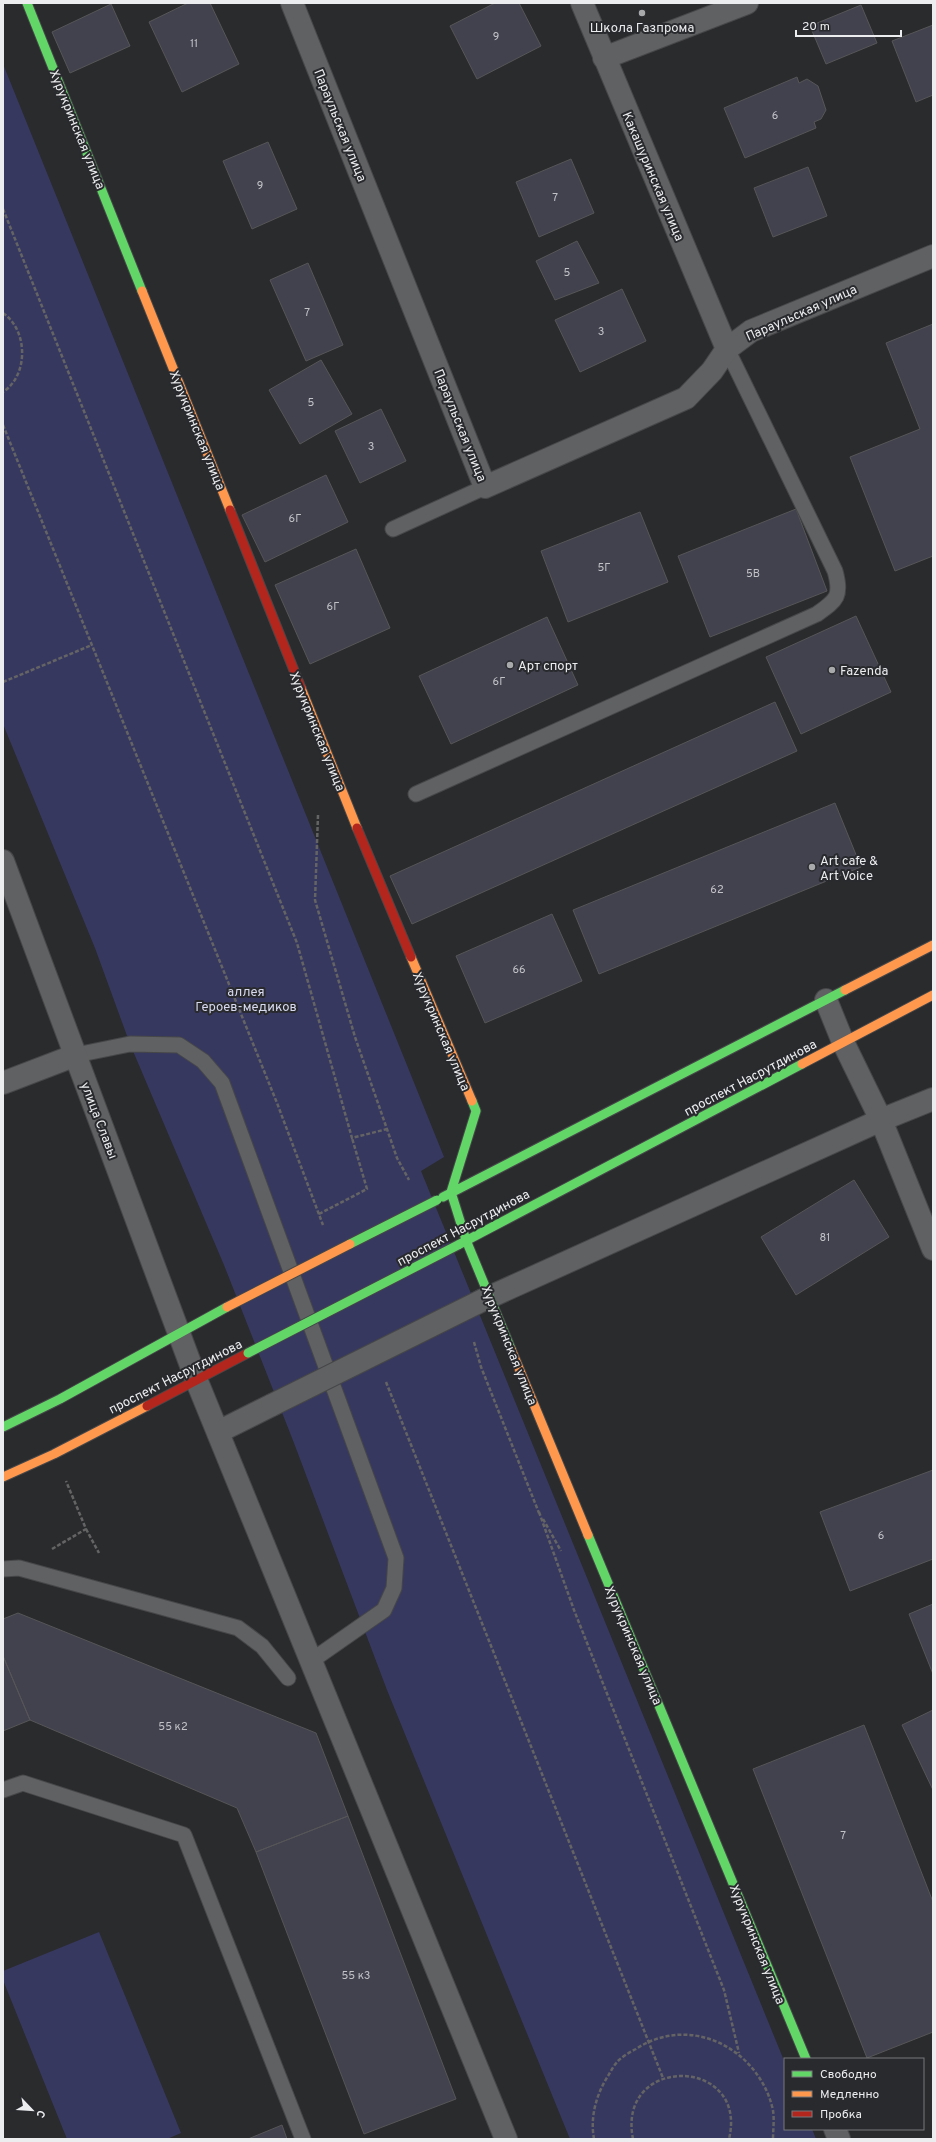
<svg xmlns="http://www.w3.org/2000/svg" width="936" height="2142" font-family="Overpass,sans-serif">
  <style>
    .green { fill: #37385f }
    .building { fill: #42424f; stroke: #565658 }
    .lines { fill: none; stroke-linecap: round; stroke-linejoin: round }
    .lane-casing { stroke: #464749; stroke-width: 17 }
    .street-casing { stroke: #464749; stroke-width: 24 }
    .fast-casing { stroke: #464749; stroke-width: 11 }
    .slow-casing { stroke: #464749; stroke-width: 11 }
    .jam-casing { stroke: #464749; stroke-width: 11 }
    .path { stroke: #646465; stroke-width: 2.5; stroke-dasharray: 4 2; stroke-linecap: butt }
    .lane { stroke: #606162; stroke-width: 15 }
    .street { stroke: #606162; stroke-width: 22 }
    .fast { stroke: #63d668; stroke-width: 9 }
    .slow { stroke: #ff974d; stroke-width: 9 }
    .jam { stroke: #b3261e; stroke-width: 9 }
    .street-bridge-casing { stroke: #464749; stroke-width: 24; stroke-linecap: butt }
    .fast-bridge-casing { stroke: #464749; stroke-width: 11; stroke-linecap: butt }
    .slow-bridge-casing { stroke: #464749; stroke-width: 11; stroke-linecap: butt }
    .street-bridge { stroke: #606162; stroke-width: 22 }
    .fast-bridge { stroke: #63d668; stroke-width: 9 }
    .slow-bridge { stroke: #ff974d; stroke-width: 9 }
    .poi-dot { fill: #a8a9ab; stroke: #292a2e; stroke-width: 1.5 }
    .labels { text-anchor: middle; stroke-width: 4; stroke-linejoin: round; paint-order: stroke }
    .number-label { font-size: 11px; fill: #c2c2c7 }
    .poi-label { font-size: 13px; fill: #ecedef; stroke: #292a2e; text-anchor: start }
    .street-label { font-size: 13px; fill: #ecedef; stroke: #292a2e }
    .park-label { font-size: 13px; fill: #d8daf0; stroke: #292a2e }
  </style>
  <rect width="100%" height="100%" fill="#2a2b2d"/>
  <path class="green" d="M3,64l441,1093 -23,14 364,892v66h27l4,10h-246l-183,-449 -93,-247 -70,-178 -94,-221 -35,-96 -92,-224z
    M99,1932l82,201 -14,6h-100l-64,-159v-9z"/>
  <path class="building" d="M188,3h22l29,61 -57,28 -33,-70z
    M495,3h24l22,43 -64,33 -27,-53z
    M111,4l19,42 -60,27 -18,-41z
    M861,5l16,38 -51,21 -16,-38z
    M933,25v70l-17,7 -24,-61z
    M797,77l2,6 8,-4 11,7 8,24 -5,9 -7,3 2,6 -71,30 -21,-50z
    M268,142l29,67 -45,20 -29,-68z
    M571,159l23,54 -55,24 -23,-55z
    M808,167l19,49 -54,21 -19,-49z
    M577,241l22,42 -44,17 -19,-39z
    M308,263l35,82 -37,16 -36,-81z
    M622,289l24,52 -66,31 -25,-52z
    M933,324v232l-38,15 -45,-114 70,-28 -34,-86z
    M321,360l31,54 -52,30 -31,-54z
    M381,409l25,52 -46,22 -25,-52z
    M326,475l22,47 -83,40 -23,-47z
    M796,509l31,82 -117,46 -32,-81z
    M640,512l28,70 -100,40 -27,-71z
    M356,549l34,79 -80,36 -35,-79z
    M856,616l35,76 -90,42 -35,-77z
    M547,617l31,68 -127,59 -32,-68z
    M775,702l22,49 -385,173 -22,-48z
    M835,803l26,64 -262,107 -26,-64z
    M552,914l30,67 -97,42 -29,-67z
    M854,1180l35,57 -93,58 -35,-58z
    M933,1470v89l-83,32 -30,-79z
    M933,1604v70l-24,-60z
    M18,1613l298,120 32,83 -92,36 -19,-44 -207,-88 -27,-64v-37z
    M3,1656l27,64 -27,11z
    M933,1710v80l-31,-65z
    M864,1725l69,177v130l-66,26 -114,-289z
    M348,1816l108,283 -92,35 -108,-282z
    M282,2125l5,14h-39z"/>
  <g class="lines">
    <defs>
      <path id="lane" d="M393,529l92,-42
        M416,794l401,-180c20,-14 25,-18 18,-43l-108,-222
        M76,1055l54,-11 49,1 24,16 19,22 174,475 -2,30 -10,22 -73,51
        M3,1569l16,-1 219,60 24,18 26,32
        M3,1790l20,-7 161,52 119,304"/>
      <path id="street" d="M292,3l193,484 201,-89 26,-27 15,-22 24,-18 182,-75
        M582,3l145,346
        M604,58l143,-55
        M3,861l193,518 310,760
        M826,1000l17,42 38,78 52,129
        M3,1083l73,-28
        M483,1300l398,-180 52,-21
        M218,1432l54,-27
        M835,2129l4,10"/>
      <path id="fast" d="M27,3l115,288
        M472,1101l4,10 -25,81 15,48 45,109
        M443,1197l402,-207
        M458,1245l344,-181
        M3,1427l57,-28 167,-92
        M588,1535l218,524"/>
      <path id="slow" d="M142,291l88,219
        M301,688l56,140
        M411,957l61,144
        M845,990l88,-45
        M802,1064l131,-69
        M511,1349l77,186
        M3,1477l51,-23 93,-48"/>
      <path id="jam" d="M230,510l71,178
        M357,828l54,129
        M147,1406l101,-53"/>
    </defs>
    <use href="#lane" class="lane-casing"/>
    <use href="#street" class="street-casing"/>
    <use href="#fast" class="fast-casing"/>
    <use href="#slow" class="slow-casing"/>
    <use href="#jam" class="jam-casing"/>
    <path class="path" d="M3,209l294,734 55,195 35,-9
      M3,313c25,17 26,62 0,79
      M3,425l274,678 46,122
      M3,682l89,-37
      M318,815l-3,85 40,137 42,121 12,22
      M319,1214l48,-25 -15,-51
      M474,1342l7,25 58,146
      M386,1382l277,696
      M539,1512l35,98 150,380 15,63
      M543,1519l18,32
      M86,1529l13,24
      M52,1549l34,-20 -20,-48
      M594,2139c-4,-22 2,-44 14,-63 3,-5 6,-11 10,-15 5,-5 12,-9 18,-12 53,-35 120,-2 136,57 3,10 1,23 1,33
      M633,2139c-17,-85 116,-83 96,0"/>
    <use href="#lane" class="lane"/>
    <use href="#street" class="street"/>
    <use href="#fast" class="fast"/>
    <use href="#slow" class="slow"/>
    <use href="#jam" class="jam"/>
    <defs>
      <path id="street-bridge" d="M272,1405l211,-105"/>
      <path id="fast-bridge" d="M350,1244l87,-44
        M248,1353l210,-108"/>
      <path id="slow-bridge" d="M227,1307l123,-63"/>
    </defs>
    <use href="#street-bridge" class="street-bridge-casing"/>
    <use href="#fast-bridge" class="fast-bridge-casing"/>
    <use href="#slow-bridge" class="slow-bridge-casing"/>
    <use href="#street-bridge" class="street-bridge"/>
    <use href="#fast-bridge" class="fast-bridge"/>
    <use href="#slow-bridge" class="slow-bridge"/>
  </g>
  <g class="poi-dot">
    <circle cx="642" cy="13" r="4"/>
    <circle cx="510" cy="665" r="4"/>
    <circle cx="832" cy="670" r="4"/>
    <circle cx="812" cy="867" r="4"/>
  </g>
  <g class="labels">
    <g class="number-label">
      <text x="496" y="40">9</text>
      <text x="194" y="47">11</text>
      <text x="775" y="119">6</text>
      <text x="260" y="189">9</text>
      <text x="555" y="201">7</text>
      <text x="567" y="276">5</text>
      <text x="307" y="316">7</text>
      <text x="601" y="335">3</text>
      <text x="311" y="406">5</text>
      <text x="371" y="450">3</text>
      <text x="295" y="522">6Г</text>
      <text x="604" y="571">5Г</text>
      <text x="753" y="577">5В</text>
      <text x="333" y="610">6Г</text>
      <text x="499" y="685">6Г</text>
      <text x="717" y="893">62</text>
      <text x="519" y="973">66</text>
      <text x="825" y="1241">81</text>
      <text x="881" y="1539">6</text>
      <text x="173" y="1730">55 к2</text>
      <text x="843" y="1839">7</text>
      <text x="356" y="1979">55 к3</text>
    </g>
    <g class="poi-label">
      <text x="642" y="32" text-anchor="middle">Школа Газпрома</text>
      <text x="518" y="670">Арт спорт</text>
      <text x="840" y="675">Fazenda</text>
      <text x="820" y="865">Art cafe &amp;<tspan x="820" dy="15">Art Voice</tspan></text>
    </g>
    <g class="street-label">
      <text transform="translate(341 125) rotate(68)" y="5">Параульская улица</text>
      <text transform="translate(78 129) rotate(68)" y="5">Хурукринская улица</text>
      <text transform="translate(654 176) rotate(67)" y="5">Какашуринская улица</text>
      <text transform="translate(801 312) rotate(-24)" y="5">Параульская улица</text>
      <text transform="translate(461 425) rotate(68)" y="5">Параульская улица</text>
      <text transform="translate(198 430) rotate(68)" y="5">Хурукринская улица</text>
      <text transform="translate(318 731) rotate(68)" y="5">Хурукринская улица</text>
      <text transform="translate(442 1031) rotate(67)" y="5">Хурукринская улица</text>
      <text transform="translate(750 1077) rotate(-28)" y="5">проспект Насрутдинова</text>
      <text transform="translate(100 1120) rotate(69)" y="5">улица Славы</text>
      <text transform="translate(463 1227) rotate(-28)" y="5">проспект Насрутдинова</text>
      <text transform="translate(510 1345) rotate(68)" y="5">Хурукринская улица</text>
      <text transform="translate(175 1376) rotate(-27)" y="5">проспект Насрутдинова</text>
      <text transform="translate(634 1645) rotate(67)" y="5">Хурукринская улица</text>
      <text transform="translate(758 1944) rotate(68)" y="5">Хурукринская улица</text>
    </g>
    <g class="park-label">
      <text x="246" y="996">аллея<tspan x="246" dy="15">Героев-медиков</tspan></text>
    </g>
  </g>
  <rect width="936" height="2142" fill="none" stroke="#ecedef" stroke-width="8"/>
  <rect x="784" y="2058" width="140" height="72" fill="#292a2e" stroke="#77787b"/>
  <rect x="792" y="2071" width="20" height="6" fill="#63d668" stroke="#77787b"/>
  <text x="820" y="2078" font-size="12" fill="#ecedef">Свободно</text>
  <rect x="792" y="2091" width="20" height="6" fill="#ff974d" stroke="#77787b"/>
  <text x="820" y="2098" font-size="12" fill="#ecedef">Медленно</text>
  <rect x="792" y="2111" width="20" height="6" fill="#b3261e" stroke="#77787b"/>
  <text x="820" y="2118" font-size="12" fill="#ecedef">Пробка</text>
  <g transform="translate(32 2110) rotate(115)" stroke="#292a2e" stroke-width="3" paint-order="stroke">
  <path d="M0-3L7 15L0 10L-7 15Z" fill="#ecedef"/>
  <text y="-6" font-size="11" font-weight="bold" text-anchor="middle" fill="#ecedef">С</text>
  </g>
  <path d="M796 30v6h105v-6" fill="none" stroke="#ecedef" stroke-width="2"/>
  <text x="802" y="30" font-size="12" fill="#ecedef" stroke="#292a2e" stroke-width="3" paint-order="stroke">20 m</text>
</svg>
